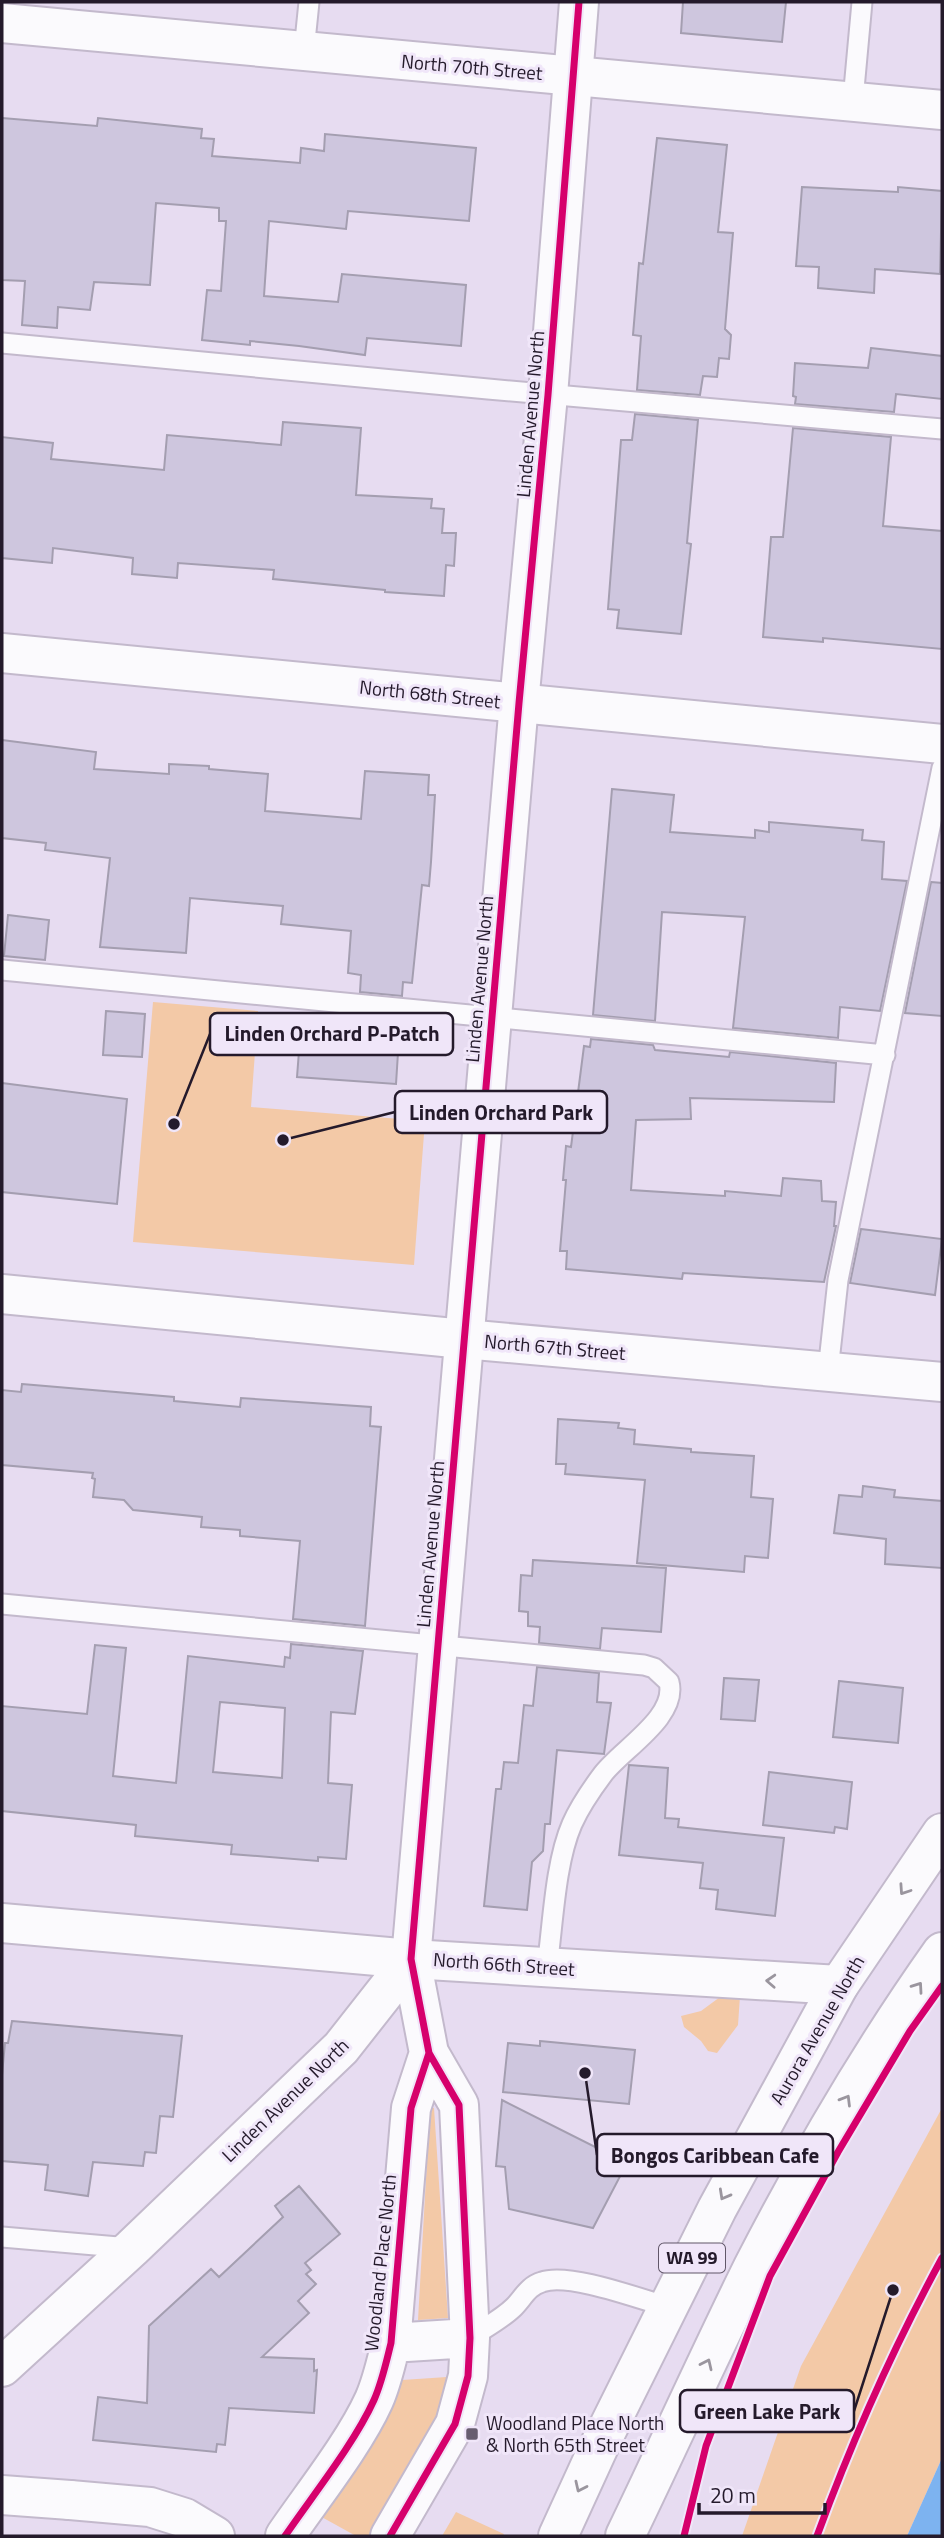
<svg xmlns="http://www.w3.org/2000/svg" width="944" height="2538" font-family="'Titillium Web',sans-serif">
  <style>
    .green { fill: #f3c9a7 }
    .water { fill: #7db3f0 }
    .building { fill: #cec6de; stroke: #a49eb0; stroke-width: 2; fill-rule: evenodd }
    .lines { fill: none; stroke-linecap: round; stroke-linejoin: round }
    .service-casing { stroke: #c3b9cc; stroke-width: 23 }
    .minor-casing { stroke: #c3b9cc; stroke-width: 42 }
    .tertiary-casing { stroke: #c3b9cc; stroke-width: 42 }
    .secondary-casing { stroke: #c3b9cc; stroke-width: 42 }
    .trunk-casing { stroke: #c3b9cc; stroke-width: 42 }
    .service { stroke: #fbfafd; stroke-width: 19 }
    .minor { stroke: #fbfafd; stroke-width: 38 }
    .tertiary { stroke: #fbfafd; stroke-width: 38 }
    .secondary { stroke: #fbfafd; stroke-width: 38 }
    .trunk { stroke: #fbfafd; stroke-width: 38 }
    .cycleway-casing { stroke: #f0e6f9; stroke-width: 11 }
    .cycleway { stroke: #d6006c; stroke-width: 7 }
    .oneway { stroke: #9a959e }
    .poi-dot { fill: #685e70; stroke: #f0e6f9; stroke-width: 2.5 }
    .labels { text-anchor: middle; stroke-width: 6; stroke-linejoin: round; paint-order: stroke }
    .shield { fill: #f0e6f9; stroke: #615769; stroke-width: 2 }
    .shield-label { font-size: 18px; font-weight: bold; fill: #241a2b }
    .street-label { font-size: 19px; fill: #241a2b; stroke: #f0e6f9 }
    .poi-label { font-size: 19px; fill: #241a2b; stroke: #f0e6f9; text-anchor: start }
    .leader { fill: none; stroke: #241a2b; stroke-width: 2.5 }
    .callout-dot { fill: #241a2b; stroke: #f0e6f9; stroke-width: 2.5 }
    .callout { fill: #f0e6f9; stroke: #241a2b; stroke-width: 2.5 }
    .callout-label { font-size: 21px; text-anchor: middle; font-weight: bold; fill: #241a2b }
  </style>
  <rect width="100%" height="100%" fill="#e7dcf1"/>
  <path class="green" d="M153,1002l105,9 -7,96 174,14 -11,144 -281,-23z
    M740,1996l-2,29 -21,28 -9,-2 -7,-10 -17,-14 -3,-11 20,-5 19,-14z
    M430,2108h4l14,210 -30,2z
    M942,2108v350l-35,78h-165l59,-170z
    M447,2377l3,2 -13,39 -66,118h-15l-38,-21 75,-114 9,-21z
    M456,2512l48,22 -1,2h-61z"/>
  <path class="water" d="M942,2458v78h-35z"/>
  <path class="building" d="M683,2h103l-4,40 -101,-9z
    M2,118l95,8 1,-8 104,11 -1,9 13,1 -2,17 88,7 1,-15 23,3 1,-17 151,14 -7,73 -121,-10 -2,18 -77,-8 -5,75 74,6 4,-28 124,11 -5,61 -94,-8 -2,17 -66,-9 -49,-5v4l-48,-5 5,-50 14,1 5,-70h-7v-13l-63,-5 -6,82 -56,-3 -4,28 -32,-3 -1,21 -35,-3 3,-44 -23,-1z
    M657,138l70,7 -9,87 15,1 -8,96 6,6 -2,24 -10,-1 -2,19 -14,-1 -3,19 -63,-5 4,-54 -8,-1 6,-72 4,1z
    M802,187l96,5v-5l44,4 -2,83 -65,-5 -1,24 -56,-5 1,-21 -23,-1z
    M871,348l71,8v43l-46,-5 -2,18 -99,-8 1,-7 -3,-1 2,-33 73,5z
    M635,414l63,6 -11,123 4,1 -10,90 -64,-6 2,-18 -11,-1 13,-169h11z
    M283,422l78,6 -5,67 76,4 -1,9 13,1 -2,24h14l-2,33 -8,-1 -2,31 -59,-4v-2l-112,-11 1,-9 -96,-7 -1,15 -45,-4 1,-16 -80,-10 -1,15 -50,-5v-121l51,6 -2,16 113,11 3,-35 114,10z
    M793,428l98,9 -8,89 59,5v118l-119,-11v4l-60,-5 8,-100h12z
    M2,740l94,12 -2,17 75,5v-10l40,2v3l59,5 -3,37 96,8 4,-48 64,4 -1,20h7l-4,67 -2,24 -7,-1 -10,98 -9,-1 -1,14 -42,-4 1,-17 -13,-2 3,-42 -70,-7 2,-18 -93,-8 -4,55 -86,-6 10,-89 -65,-8 1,-7 -44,-5z
    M612,789l62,6 -4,37 85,6v-8l14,2v-10l94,8 -1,10 22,2 -2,37 25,2 -27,130 -40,-4 -2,31 -105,-10 12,-111 -83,-5 -7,109 -62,-6z
    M931,882l11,1v133l-37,-3z
    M8,915l41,5 -4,40 -41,-4z
    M106,1011l39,3 -3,43 -39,-2z
    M358,1017l42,4 -4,63 -99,-7 4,-52 56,4z
    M591,1039l62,6 2,5 74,7 1,-5 106,11 -2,39 -144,-4 1,21 -55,1 -5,70 94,6v-5l56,5 2,-18 38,3 1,20 14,1 -2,24h2l-12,56 -141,-9 -1,6 -116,-10 1,-18h-7l6,-71h-3l3,-34 5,1 13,-101 6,1z
    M2,1083l125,16 -10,105 -115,-12z
    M861,1229l81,10 -7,56 -85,-12z
    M22,1384l152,13v4l66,6 1,-9 130,9 -1,19 11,1 -16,199 -72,-7 7,-78 -60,-5v-6l-39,-3 1,-10 -69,-7 -9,-10 -31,-3 2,-18 -3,-1 1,-5 -91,-8v-75l19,2z
    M558,1419l61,4 -1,5 17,2 -1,14 57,5v3l63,4 -3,41 22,2 -5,59 -23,-2 -1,16 -107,-9 8,-83 -80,-6 1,-10h-10z
    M863,1486l32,4 -1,7 48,4v67l-57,-4 1,-25 -52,-6 5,-38 23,2z
    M533,1560l133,8 -5,64 -59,-4 -2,21 -61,-6 1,-16 -12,-1v-14l-9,-1 2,-36 11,1z
    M291,1644l72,7 -8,63 -24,-2 -3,71 24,2 -6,74 -28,-2v4l-87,-7 1,-9 -97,-9 1,-11 -134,-14v-105l85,8 8,-69 31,3 -13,128 63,7 12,-127 96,11 1,-10 5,1zM220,1702l65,6 -3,70 -69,-6z
    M537,1667l62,6 -2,29 14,1 -7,51 -47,-4 -7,74h-5l-2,27 -11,11 -5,48 -43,-4 12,-117h5l3,-27 14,1 6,-58 9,1z
    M724,1678l35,2 -4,41 -34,-2z
    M839,1681l64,7 -5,55 -65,-6z
    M629,1765l39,3 -3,50 14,1 -1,8 106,11 -9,78 -59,-7 2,-19 -18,-2 3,-25 -84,-8z
    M769,1772l83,10 -5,47 -12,-2 -1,6 -71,-8z
    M12,2021l170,15 -9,81 -13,-1 -4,37 -11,-1 -2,14 -50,-4 -5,34 -43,-6 3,-25 -46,-4v-86l3,-32h3z
    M540,2041l95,9 -6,54 -126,-12 5,-49 32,3z
    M502,2100l125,63 -34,65 -84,-19 -4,-42 -9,-1z
    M299,2186l41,48 -35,29 6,7 -5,4 10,10 -18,17 11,12 -47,44 52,2v12l3,-1 -3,43 -85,-5 -4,37 -8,-1 -1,8 -123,-12 5,-43 49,6 2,-77 62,-57 8,8 64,-60 -8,-11z"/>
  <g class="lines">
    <defs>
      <path id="service" d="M304,51l5,-49
        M853,100l9,-98
        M2,343l486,46 454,40
        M2,970l883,85
        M828,1371l10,-91 104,-512
        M2,1604l642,61 10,3 15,14c9,35 -47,67 -66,92 -12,16 -23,32 -31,50 -17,39 -19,100 -25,143
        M2,2237l128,11
        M470,2338c14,-10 32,-19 44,-31 9,-9 14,-21 28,-25 26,-10 98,17 126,25"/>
      <path id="minor" d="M2,23l940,87
        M2,653l940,91
        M2,1294l462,45 478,43
        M2,1923l409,36 428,26"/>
      <path id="tertiary" d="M2,2367l130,-119 209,-200 70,-89
        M2,2495l68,5"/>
      <path id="secondary" d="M391,2343l79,-5
        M70,2500l80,7 35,11 30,18
        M285,2536c28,-41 69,-92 89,-136 8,-18 12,-37 17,-57l20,-235 18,-55
        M390,2536l65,-112 13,-48 2,-38 -11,-233 -30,-52 -18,-94 108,-1256 29,-308 31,-393"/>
      <path id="trunk" d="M558,2536l43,-94 116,-233 122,-224 103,-152
        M625,2536c43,-89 84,-180 128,-269 56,-109 118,-215 189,-315"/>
    </defs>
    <use href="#service" class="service-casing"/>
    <use href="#minor" class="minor-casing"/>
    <use href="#tertiary" class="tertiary-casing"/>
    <use href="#secondary" class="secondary-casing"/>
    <use href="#trunk" class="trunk-casing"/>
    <use href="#service" class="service"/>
    <use href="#minor" class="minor"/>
    <use href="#tertiary" class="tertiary"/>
    <use href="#secondary" class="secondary"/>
    <use href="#trunk" class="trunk"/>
    <defs>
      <path id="cycleway" d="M285,2536c28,-41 69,-92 89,-136 8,-18 12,-37 17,-57l20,-235 18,-55
        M390,2536l65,-112 13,-48 2,-38 -11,-233 -30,-52 -18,-94 108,-1256 29,-308 31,-393
        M684,2536l22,-90 64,-170 68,-124 72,-121 32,-45
        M817,2536c36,-98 75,-186 125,-278"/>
    </defs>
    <use href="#cycleway" class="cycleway-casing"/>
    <use href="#cycleway" class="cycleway"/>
  </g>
  <defs><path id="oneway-chevron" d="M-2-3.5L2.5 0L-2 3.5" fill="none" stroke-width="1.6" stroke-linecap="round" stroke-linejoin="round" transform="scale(1.75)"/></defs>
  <g class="oneway">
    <use href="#oneway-chevron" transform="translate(904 1890) rotate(124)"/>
    <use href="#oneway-chevron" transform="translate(771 1981) rotate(-177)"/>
    <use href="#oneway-chevron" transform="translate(918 1987) rotate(-55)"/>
    <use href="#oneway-chevron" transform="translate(846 2100) rotate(-59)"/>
    <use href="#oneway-chevron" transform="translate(724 2195) rotate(119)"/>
    <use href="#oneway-chevron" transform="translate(707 2364) rotate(-65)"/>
    <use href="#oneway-chevron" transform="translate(580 2487) rotate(115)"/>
  </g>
  <rect class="poi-dot" x="465" y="2427" width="14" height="14" rx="3.5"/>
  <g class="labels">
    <rect class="shield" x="659" y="2243.5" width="66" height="29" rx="5"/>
    <g class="shield-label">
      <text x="692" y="2264">WA 99</text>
    </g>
    <g class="street-label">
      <text transform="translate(472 67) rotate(5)" y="7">North 70th Street</text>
      <text transform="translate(530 414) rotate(-85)" y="7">Linden Avenue North</text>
      <text transform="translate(430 694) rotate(6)" y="7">North 68th Street</text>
      <text transform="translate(479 979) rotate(-85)" y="7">Linden Avenue North</text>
      <text transform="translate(555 1347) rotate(5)" y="7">North 67th Street</text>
      <text transform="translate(430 1544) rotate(-85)" y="7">Linden Avenue North</text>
      <text transform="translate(504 1964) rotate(4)" y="7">North 66th Street</text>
      <text transform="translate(817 2030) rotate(-60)" y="7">Aurora Avenue North</text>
      <text transform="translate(285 2100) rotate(-44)" y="7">Linden Avenue North</text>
      <text transform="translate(380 2263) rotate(-84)" y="7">Woodland Place North</text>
    </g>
    <g class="poi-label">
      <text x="486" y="2430">Woodland Place North<tspan x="486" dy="22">&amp; North 65th Street</tspan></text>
    </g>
  </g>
  <path class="leader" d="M174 1124L210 1034M283 1140L395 1112M585 2073L597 2155M893 2290L854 2411"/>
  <g class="callout-dot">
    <circle cx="174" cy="1124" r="7"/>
    <circle cx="283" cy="1140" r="7"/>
    <circle cx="585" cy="2073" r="7"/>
    <circle cx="893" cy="2290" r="7"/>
  </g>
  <g class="callout">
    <rect x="210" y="1013" width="243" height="42" rx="7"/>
    <rect x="395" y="1091" width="212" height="42" rx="7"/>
    <rect x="597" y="2134" width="236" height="42" rx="7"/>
    <rect x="680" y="2390" width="174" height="42" rx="7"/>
  </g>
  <g class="callout-label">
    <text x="332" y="1041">Linden Orchard P-Patch</text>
    <text x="501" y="1120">Linden Orchard Park</text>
    <text x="715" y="2163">Bongos Caribbean Cafe</text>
    <text x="767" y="2419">Green Lake Park</text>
  </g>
  <rect width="944" height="2538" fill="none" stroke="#241a2b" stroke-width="7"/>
  <path d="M699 2503v10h126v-10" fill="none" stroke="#241a2b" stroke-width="3.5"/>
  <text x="710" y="2503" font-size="21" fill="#241a2b" stroke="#f0e6f9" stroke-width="5" paint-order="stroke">20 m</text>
</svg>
